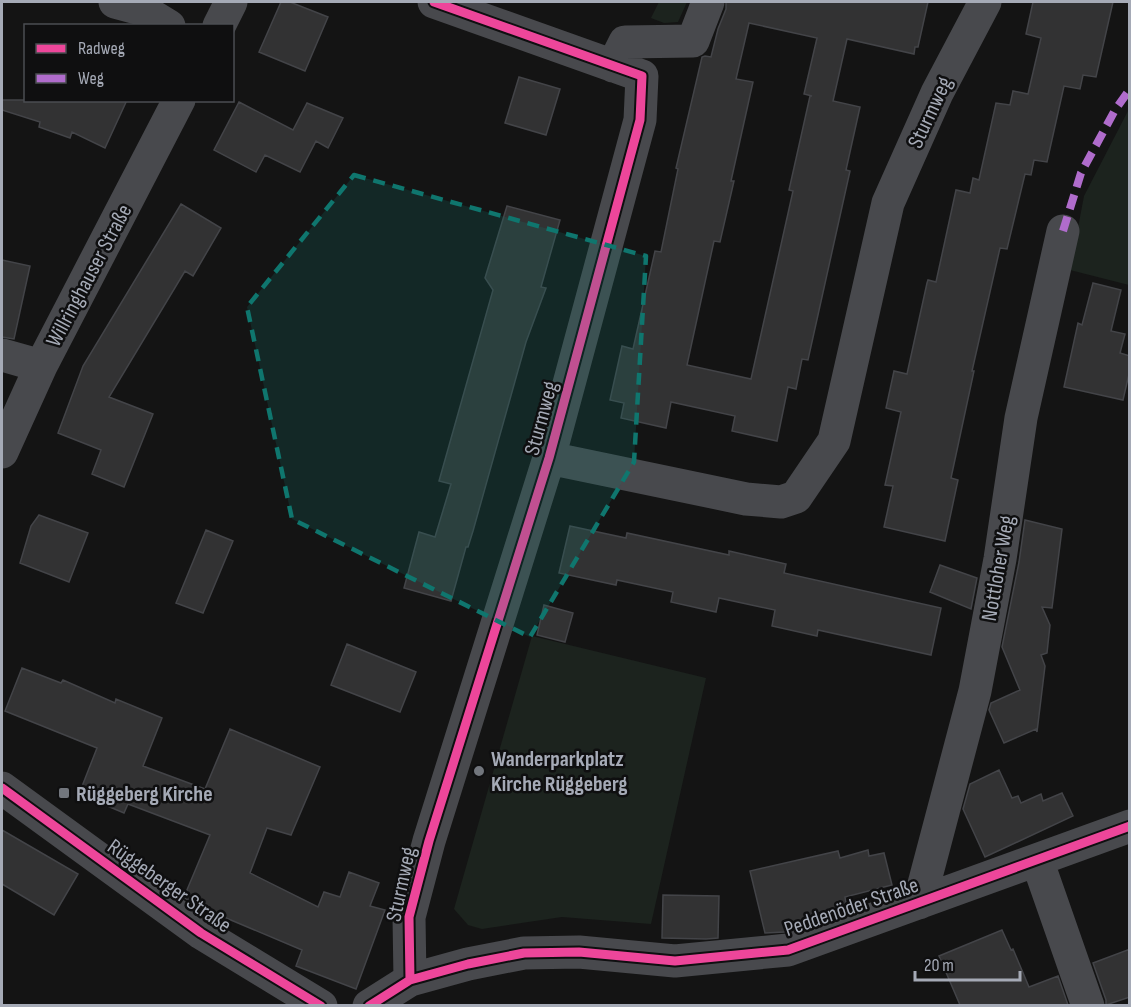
<svg xmlns="http://www.w3.org/2000/svg" width="1131" height="1007" font-family="'Sofia Sans Condensed',sans-serif">
  <style>
    .green { fill: #1c231e }
    .building { fill: #323233; stroke: #434448; stroke-width: 1.5; fill-rule: evenodd }
    .lines { fill: none; stroke-linecap: round; stroke-linejoin: round }
    .minor { stroke: #48494d; stroke-width: 33 }
    .quiet { stroke: #b06ccc; stroke-width: 8; stroke-dasharray: 15 8; stroke-linecap: butt }
    .cycleway-casing { stroke: #0f0f10; stroke-width: 13 }
    .cycleway { stroke: #ed469a; stroke-width: 9 }
    .marked { fill: #0f766e; fill-opacity: 0.2; stroke: #0f766e; stroke-width: 4.5; stroke-dasharray: 12 8; stroke-linejoin: round }
    .poi-dot { fill: #72767d; stroke: #0f0f10; stroke-width: 2 }
    .labels { text-anchor: middle; stroke-width: 5; stroke-linejoin: round; paint-order: stroke }
    .street-label { font-size: 22px; fill: #a5aab6; stroke: #0f0f10 }
    .poi-label { font-size: 22px; font-weight: bold; fill: #a5aab6; stroke: #0f0f10; text-anchor: start }
  </style>
  <rect width="100%" height="100%" fill="#141414"/>
  <path class="green" d="M659,2h28l-9,20 -14,1 -13,-5z
    M1129,109v176l-59,-15 14,-74z
    M532,636l174,42 -55,246 -89,-7 -80,12 -14,-4 -14,-16z"/>
  <path class="building" d="M281,2h9l38,15 -23,54 -46,-19z
    M726,2h202l-10,45h-3l-1,7 -67,-15 -14,62 27,6 -14,63 4,1 -42,189 -6,-1 -6,30 -8,-2 -11,54 -45,-10 3,-15 -64,-14 -5,26 -45,-10 3,-15 -14,-3 12,-54 11,3 22,-98 6,1 17,-83 -2,-1 26,-111 3,-1 6,1 7,-28 8,-20zM749,23l68,15 -13,56 8,2h-2l-21,94 4,1 -42,188 -64,-14 27,-124 6,1 14,-61h-3l22,-99 -17,-3z
    M1033,2h80l-17,75 -13,-2 -3,14 -16,-3 -17,76 -13,-2 -3,15 -6,-1 -18,75 -7,-1 -28,123h2l-23,107 7,2 -13,61 -61,-14 9,-41 -8,-1 16,-73 -15,-4 8,-37 13,3 20,-91 1,-3 8,2 20,-92 14,3 3,-15 6,2 17,-77 14,2 3,-14 15,3 13,-56 -15,-4z
    M519,77l41,12 -14,46 -41,-12z
    M2,100h125l-22,48 -33,-16 -2,6 -31,-11 1,-5 -38,-12z
    M239,102l54,28 14,-27 36,15 -15,30 -12,-7 -16,31 -35,-17 -9,17 -42,-22z
    M181,204l40,24 -28,48 -8,-5 -76,126 44,17 -29,73 -32,-13 9,-24 -43,-17 25,-67z
    M507,206l53,14 -19,67 5,1 -20,54 -53,189 -5,16h-2l-15,54 -47,-13 15,-56 16,5 16,-53 -12,-3 54,-191 -8,-12z
    M2,260l28,6 -16,73 -12,-2z
    M1093,283l28,7 -10,41 14,3 -5,19 10,3v14l-7,30 -59,-13 14,-64 4,2z
    M39,515l49,18 -19,49 -49,-19 11,-37z
    M1025,520l37,9 -10,79 -10,-1 8,18 -3,28 -6,2 4,11 -8,66 -1,-3 -32,14 -15,-33 2,-7 29,-13 -18,-43 17,-85z
    M570,526l56,12 1,-5 102,22v-4l57,13 -2,9 157,35 -10,47 -113,-25 -1,6 -45,-10 3,-16 -56,-12 -3,14 -45,-10 2,-10 -56,-12 -1,5 -57,-12z
    M206,530l27,11 -30,72 -27,-10z
    M940,565l37,13 -6,31 -41,-17z
    M544,605l29,8 -8,29 -28,-7z
    M347,644l69,28 -16,40 -69,-27z
    M22,668l39,15 2,-3 52,23 1,-4 46,19 -19,48 62,23 25,-60 90,38 -29,68 -24,-7 -17,45 68,34 6,-15 16,5 9,-25 30,11 -9,23 15,4 -29,79 -60,-23 6,-16 -109,-46 -9,-7 26,-62 -82,-31 -4,9 -45,-19 18,-46 -92,-37z
    M999,770l13,28 6,-2 3,7 20,-9 2,7 19,-8 11,23 -88,41 -22,-48 7,-25z
    M2,830l76,44 -24,41 -52,-31z
    M868,850l1,6 15,-3 8,32 -47,12 2,12 -63,23 -19,1 -15,-62 88,-20 2,7z
    M663,895l56,1 -1,42 -12,1 -44,-1z
    M1002,930l9,20 2,-1 16,38 29,-11 10,29h-108l-21,-49z
    M1130,949v48l-24,8v-5l-13,-37z"/>
  <g class="lines">
    <path class="minor" d="M115,2l26,7 28,17
      M219,26l12,-24
      M613,66l12,-24 68,-1 15,-39
      M2,355l39,11
      M2,452l39,-86 138,-266
      M549,458l197,41 35,3 15,-5 38,-56 54,-238 49,-110 48,-91
      M2,788l199,145 120,73
      M1037,860l51,146
      M919,903l56,-212 25,-132 21,-141 42,-187
      M410,980l-1,-63 20,-76 120,-383 91,-338 2,-44 -208,-74
      M369,1006l41,-26 58,-16 56,-11 55,-1 96,9 113,-11 342,-124"/>
    <path class="quiet" d="M1063,231l18,-58 34,-63 15,-21"/>
    <defs>
      <path id="cycleway" d="M2,788l199,145 120,73
        M410,980l-1,-63 20,-76 120,-383 91,-338 2,-44 -208,-74
        M369,1006l41,-26 58,-16 56,-11 55,-1 96,9 113,-11 342,-124"/>
    </defs>
    <use href="#cycleway" class="cycleway-casing"/>
    <use href="#cycleway" class="cycleway"/>
  </g>
  <path class="marked" d="M354,175l292,81 -12,206 -104,175 -238,-118 -45,-212z"/>
  <g class="poi-dot">
    <circle cx="479" cy="771" r="6"/>
    <rect x="58" y="787" width="12" height="12" rx="3"/>
  </g>
  <g class="labels">
    <g class="street-label">
      <text transform="translate(929 112) rotate(-65)" y="8">Sturmweg</text>
      <text transform="translate(88 275) rotate(-62)" y="8">Willringhauser Straße</text>
      <text transform="translate(540 418) rotate(-75)" y="8">Sturmweg</text>
      <text transform="translate(997 568) rotate(-80)" y="8">Nottloher Weg</text>
      <text transform="translate(400 884) rotate(-78)" y="8">Sturmweg</text>
      <text transform="translate(170 885) rotate(35)" y="8">Rüggeberger Straße</text>
      <text transform="translate(851 906) rotate(-19)" y="8">Peddenöder Straße</text>
    </g>
    <g class="poi-label">
      <text x="491" y="766">Wanderparkplatz<tspan x="491" dy="25">Kirche Rüggeberg</tspan></text>
      <text x="76" y="801">Rüggeberg Kirche</text>
    </g>
  </g>
  <rect width="1131" height="1007" fill="none" stroke="#a5aab6" stroke-width="6"/>
  <rect x="24" y="24" width="210" height="78" fill="#0f0f10" stroke="#4b4d52" stroke-width="1.5"/>
  <rect x="36" y="44" width="30" height="9" fill="#ed469a" stroke="#4b4d52" stroke-width="1.5"/>
  <text x="78" y="54" font-size="18" fill="#a5aab6">Radweg</text>
  <rect x="36" y="74" width="30" height="9" fill="#b06ccc" stroke="#4b4d52" stroke-width="1.5"/>
  <text x="78" y="84" font-size="18" fill="#a5aab6">Weg</text>
  <path d="M915 971v9h105v-9" fill="none" stroke="#a5aab6" stroke-width="3"/>
  <text x="924" y="971" font-size="18" fill="#a5aab6" stroke="#0f0f10" stroke-width="4.5" paint-order="stroke">20 m</text>
</svg>
